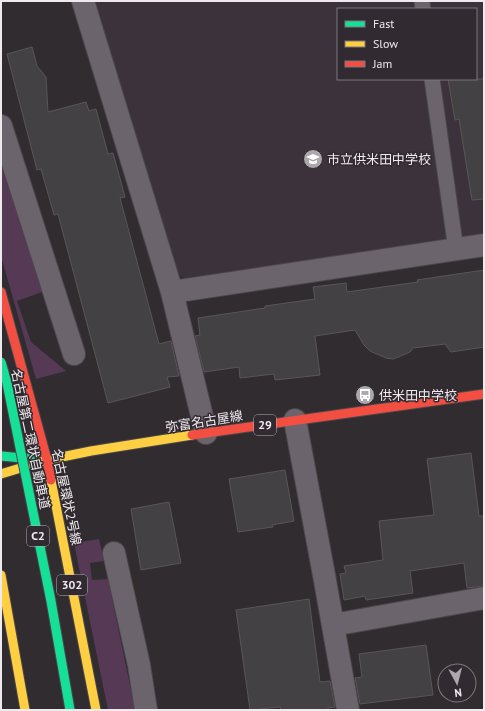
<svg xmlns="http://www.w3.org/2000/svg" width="485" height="711" font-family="'PT Sans','Noto Sans JP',sans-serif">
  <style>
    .built { fill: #3c323c; fill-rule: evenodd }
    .green { fill: #563955 }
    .building { fill: #444144; stroke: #595559 }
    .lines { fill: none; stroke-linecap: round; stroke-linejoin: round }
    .lane-casing { stroke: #4a474a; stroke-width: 17 }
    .street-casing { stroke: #4a474a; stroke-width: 24 }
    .fast-casing { stroke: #4a474a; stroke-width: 11 }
    .slow-casing { stroke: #4a474a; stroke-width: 11 }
    .jam-casing { stroke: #4a474a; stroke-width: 11 }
    .lane { stroke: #6c646c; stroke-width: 15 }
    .street { stroke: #6c646c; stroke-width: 22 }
    .fast { stroke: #16e098; stroke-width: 9 }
    .slow { stroke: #ffcf43; stroke-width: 9 }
    .jam { stroke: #f24e42; stroke-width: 9 }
    .fast-bridge-casing { stroke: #4a474a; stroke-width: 11; stroke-linecap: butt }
    .fast-bridge { stroke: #16e098; stroke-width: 9 }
    .labels { text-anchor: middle; stroke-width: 3; stroke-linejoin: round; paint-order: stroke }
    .shield { fill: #312b31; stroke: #b5b1b5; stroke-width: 1 }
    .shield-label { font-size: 12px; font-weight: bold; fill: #eeeaed }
    .poi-label { font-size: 13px; fill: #eeeaed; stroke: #312b31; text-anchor: start }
    .street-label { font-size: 13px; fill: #eeeaed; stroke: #312b31 }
  </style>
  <rect width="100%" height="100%" fill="#302c30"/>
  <path class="built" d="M95,1h389v237l-294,44 -13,-9zM338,9h138v70h-138z"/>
  <path class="green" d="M1,148l41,144 -25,9 14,41 35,29 -30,8 -35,-123z
    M99,539l5,22 -14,2 2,17 16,-1 27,131h-27l-34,-167z"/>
  <path class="building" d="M32,47l5,19 9,11 2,35 38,-10 3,9 7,-2 12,45 5,-1 12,44 -5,1 39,146 12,-3 8,35 -12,1 3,10 -62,16 -50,-189 -4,1 -13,-46 -4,1 -30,-116z
    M448,79h36v120l-12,1 -13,-81 -4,1z
    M484,270v77l-33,5 -6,-8 -32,4 -3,4 -9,4 -8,3 -7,-1 -16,-7 -6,-6 -9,-15 -40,6 5,39 -45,5 -1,-6 -34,4 -1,-11 -35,5 -9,-36 5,-1 -2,-17 67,-10v-2l50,-7 -2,-12 33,-4 1,9 71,-10 -1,-2z
    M471,453l8,63h5v70l-17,2 -3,-25 -54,8 3,22 -47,7 -1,-4 -21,4 -4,-26 6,-1 -2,-7 39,-6 -4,-39 55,-6 -7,-56z
    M285,470l9,51 -22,4 1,2 -35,5 -9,-53z
    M169,502l12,61 -40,7 -10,-61z
    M309,599l11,83 10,-1 5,26 -7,1v2h-47l-1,-3 -30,3 -14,-100z
    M426,645l7,50 -73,9 -5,-26 7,-1 -3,-23z"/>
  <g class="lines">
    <defs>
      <path id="lane" d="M422,1l1,8
        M432,79l24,171"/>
      <path id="street" d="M83,1l89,291 34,141
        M1,126l73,228
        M172,292l312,-47
        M295,420l29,155 24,135
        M114,553l25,112 7,45
        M333,625l151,-27"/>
      <path id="fast" d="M1,456l33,3"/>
      <path id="slow" d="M1,474l46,-14 44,-9 101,-16
        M51,480l45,230
        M1,575l24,135"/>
      <path id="jam" d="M1,292l46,168 4,20
        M192,435l292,-41"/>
    </defs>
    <use href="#lane" class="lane-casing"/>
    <use href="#street" class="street-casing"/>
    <use href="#fast" class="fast-casing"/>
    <use href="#slow" class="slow-casing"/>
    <use href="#jam" class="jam-casing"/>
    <use href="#lane" class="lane"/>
    <use href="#street" class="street"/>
    <use href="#fast" class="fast"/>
    <use href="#slow" class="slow"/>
    <use href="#jam" class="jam"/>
    <defs>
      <path id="fast-bridge" d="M1,362l6,21 44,218 19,109"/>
    </defs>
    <use href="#fast-bridge" class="fast-bridge-casing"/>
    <use href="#fast-bridge" class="fast-bridge"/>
  </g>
  <defs>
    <symbol id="school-disc" viewBox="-11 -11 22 22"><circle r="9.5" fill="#aca8ab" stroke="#312b31"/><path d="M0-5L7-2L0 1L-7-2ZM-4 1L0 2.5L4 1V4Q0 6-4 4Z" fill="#fff"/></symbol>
    <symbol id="bus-disc" viewBox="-11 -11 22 22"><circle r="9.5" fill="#aca8ab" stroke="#312b31"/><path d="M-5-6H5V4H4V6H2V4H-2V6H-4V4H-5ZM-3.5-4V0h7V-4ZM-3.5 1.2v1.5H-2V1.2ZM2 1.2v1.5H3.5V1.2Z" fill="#fff"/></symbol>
  </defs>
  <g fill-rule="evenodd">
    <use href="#school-disc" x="302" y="148" width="22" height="22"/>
    <use href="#bus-disc" x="354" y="384" width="22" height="22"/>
  </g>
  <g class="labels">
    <g class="shield">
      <rect x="254" y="415" width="22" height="20" rx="3"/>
      <rect x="27" y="526" width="22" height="20" rx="3"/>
      <rect x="57" y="575" width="30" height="20" rx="3"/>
    </g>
    <g class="shield-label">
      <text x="265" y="429">29</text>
      <text x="38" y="540">C2</text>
      <text x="72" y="589">302</text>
    </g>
    <g class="poi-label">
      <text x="327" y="164">市立供米田中学校</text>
      <text x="379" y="400">供米田中学校</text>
    </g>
    <g class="street-label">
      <text transform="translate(204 421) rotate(-9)" y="5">弥富名古屋線</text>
      <text transform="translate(31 439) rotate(78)" y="5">名古屋第二環状自動車道</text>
      <text transform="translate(67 497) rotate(78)" y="5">名古屋環状2号線</text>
    </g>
  </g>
  <rect width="485" height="711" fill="none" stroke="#eeeaed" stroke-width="4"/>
  <rect x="337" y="8" width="140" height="72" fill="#312b31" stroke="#7d777c"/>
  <rect x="345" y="21" width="20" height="6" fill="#16e098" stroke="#7d777c"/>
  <text x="373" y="28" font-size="12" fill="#eeeaed">Fast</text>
  <rect x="345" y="41" width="20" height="6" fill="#ffcf43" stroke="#7d777c"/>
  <text x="373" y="48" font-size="12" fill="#eeeaed">Slow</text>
  <rect x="345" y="61" width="20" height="6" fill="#f24e42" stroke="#7d777c"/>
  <text x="373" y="68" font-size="12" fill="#eeeaed">Jam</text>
  <g transform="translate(457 683) rotate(173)"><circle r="19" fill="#312b31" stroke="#7d777c"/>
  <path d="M0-3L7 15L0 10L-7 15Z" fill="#aca8ab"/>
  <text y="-6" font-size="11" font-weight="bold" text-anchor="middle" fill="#eeeaed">N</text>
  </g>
</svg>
